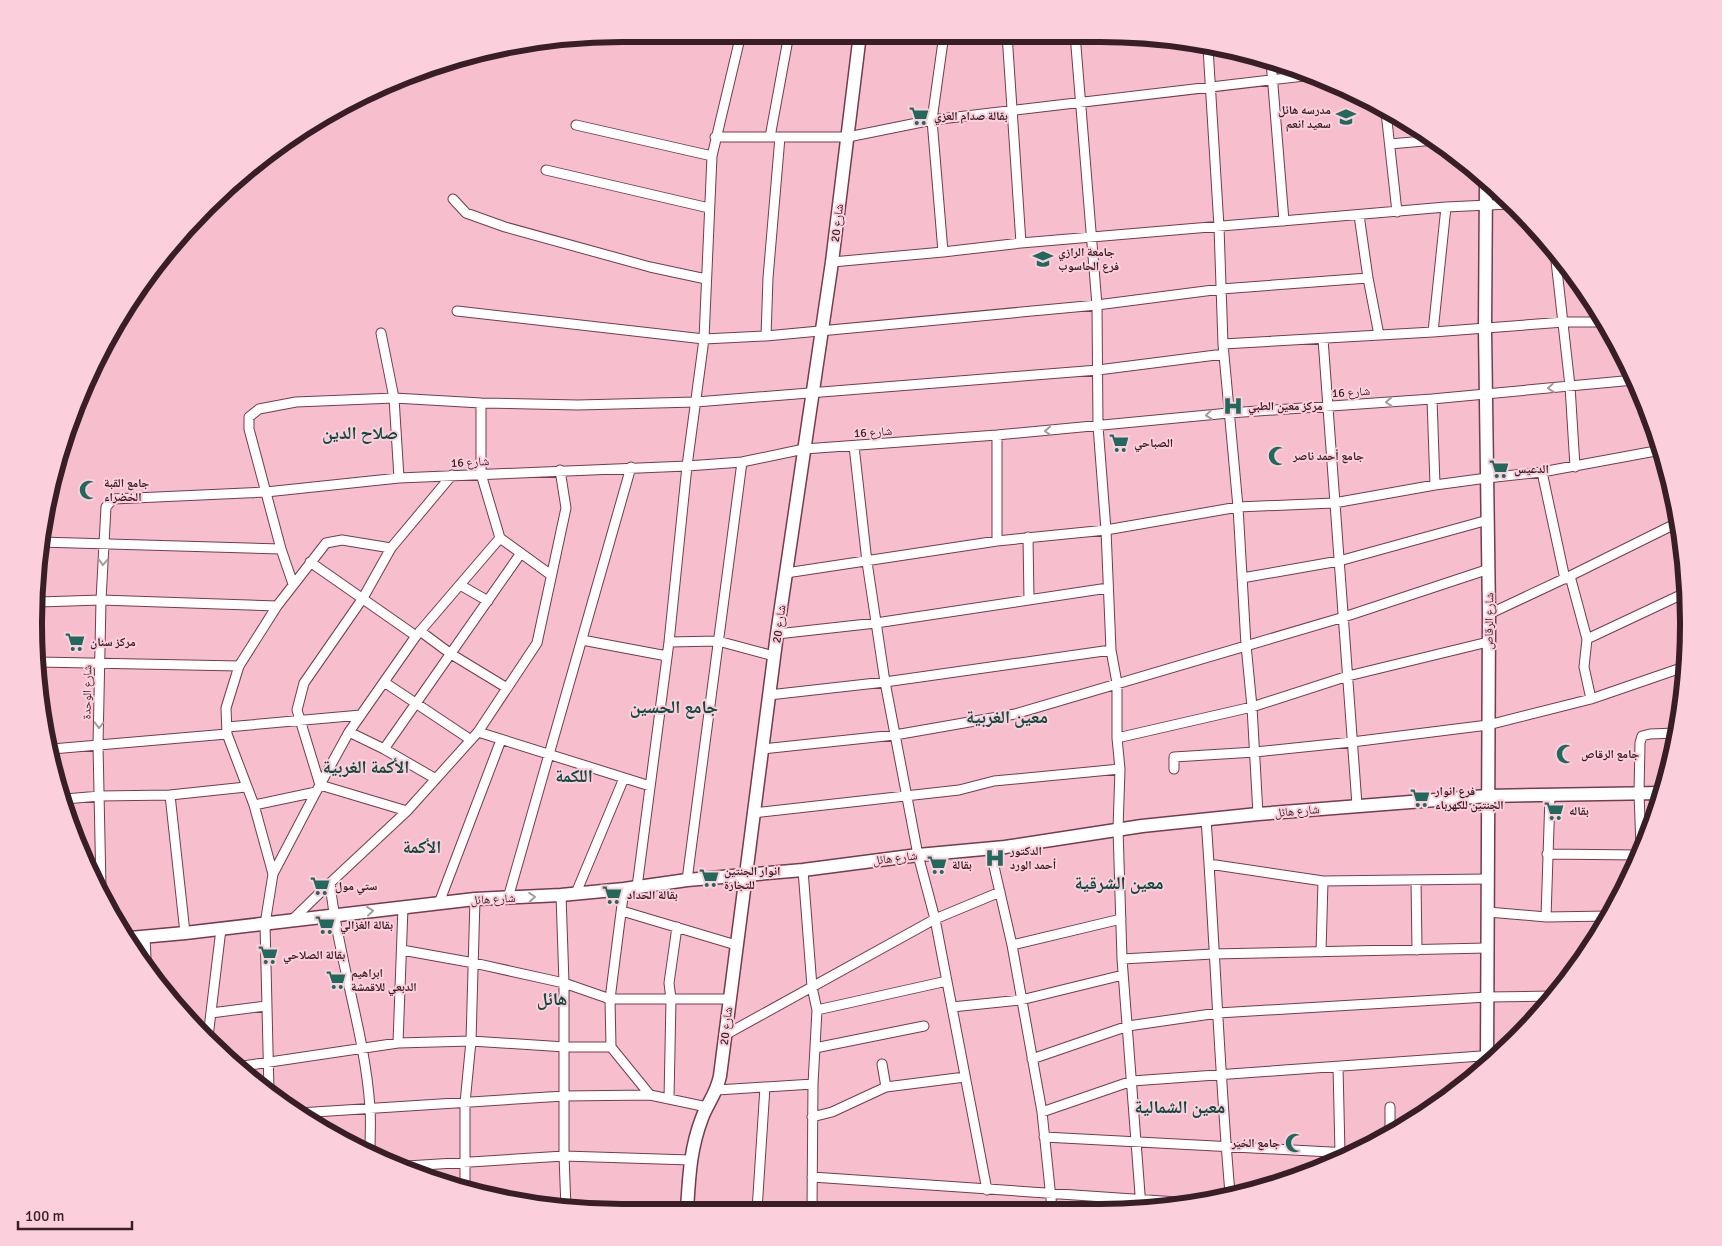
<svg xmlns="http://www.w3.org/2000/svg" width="1722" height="1246" font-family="Signika,'Noto Naskh Arabic',sans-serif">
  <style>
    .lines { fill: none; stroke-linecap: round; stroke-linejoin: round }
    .street-casing { stroke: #753b4e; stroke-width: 11 }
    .secondary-casing { stroke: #753b4e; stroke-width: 15 }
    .street { stroke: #fff; stroke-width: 9 }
    .secondary { stroke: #fff; stroke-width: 12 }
    .oneway { stroke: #a59a9d }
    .labels { text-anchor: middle; stroke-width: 4; stroke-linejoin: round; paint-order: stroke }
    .poi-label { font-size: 12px; font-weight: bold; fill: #381e26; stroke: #fbd0dc; text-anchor: start }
    .street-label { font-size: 12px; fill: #381e26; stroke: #fbd0dc }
    .district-label { font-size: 18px; font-weight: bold; fill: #0f4a41; stroke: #fbd0dc }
    .rim { fill: none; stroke: #381e26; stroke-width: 6 }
  </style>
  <rect width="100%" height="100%" fill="#f7bece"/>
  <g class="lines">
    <defs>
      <path id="street" d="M1007,34l14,209
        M1075,34l22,271 1,121 8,104 5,120 6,33v55l3,31 -2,60 4,130 19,248
        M1075,35l16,-1
        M1208,48l11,179 4,117 15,163 8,138 6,62 6,107
        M1271,61l13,160
        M1386,112l11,100
        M576,125l136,31
        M715,137h133l84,-17 381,-45
        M770,137l19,-103
        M1390,144l45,-4
        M546,170l163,38
        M453,199l13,14 39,14 145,40 56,12
        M1359,215l9,63 11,57
        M943,252l-11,-132 12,-86
        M1555,252l15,134 5,81
        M832,262l111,-10 78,-9 425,-36 64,-3
        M457,311l247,28 62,-3 331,-31 124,-16 147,-11
        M1433,332l13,-125
        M381,333l13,65 5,80
        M766,336l2,-58 12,-141
        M1323,339l34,466
        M1223,344l210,-12 131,-10h39
        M1432,399l3,86
        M854,446l13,116 18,120 33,173 17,64 52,271
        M1542,472l23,107
        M1028,537l1,63
        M500,538l51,37
        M997,541v-106
        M40,542l241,7 12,35
        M281,549l-32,-120v-12l10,-8 37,-7 98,-4 87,5 97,2 118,-3 402,-32 126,-16
        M310,562l106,74
        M786,573l211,-32 109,-11 132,-23 96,-4 101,-18 52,-7 55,-6 119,-22
        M1570,576l17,63 -3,28 7,32
        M1242,578l97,-17 149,-41
        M460,585l28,16
        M39,602l62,-2 176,6
        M1489,614l81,-38 107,-53
        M420,631l31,23 56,34
        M777,634l99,-11 232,-35
        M1587,639l100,-47
        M582,640l85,16
        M669,642l49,-1 56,15
        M39,662l200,4
        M384,682l87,58
        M769,695l116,-13 226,-32
        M227,727l134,-12
        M349,732l35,17 52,30
        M478,732l172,54
        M1117,738l135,-31 96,-31 140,-34
        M52,749l175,-15
        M384,749l137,-196
        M762,749l133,-14 120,-21 329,-97 145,-48
        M1174,769v-12l81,-5 97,-10 136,-17 103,-26 93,-32
        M170,795l15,138
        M65,799l35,-3 70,-1 76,-8
        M254,805l62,-13
        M407,811l-87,-26 -23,-75 7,-27 59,-85 28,-50 61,-73
        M753,813l206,-23 35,-9 126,-12
        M1206,819c9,125 13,249 24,374
        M1641,847l-2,-54 1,-50 2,-7 8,-2 26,-1
        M990,849l22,96 30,167 10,96
        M1547,854l91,1
        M1209,864l114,17 164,-2
        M803,870l9,117 5,23 -4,74 -1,126
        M273,874l-19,-69 -27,-71 -1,-26 13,-42 38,-60 49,-63 16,-3 49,8
        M687,880l55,-418
        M1416,880l1,70
        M637,887l32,-245 18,-176 17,-127 8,-183 29,-122
        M101,888l-3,-143 3,-145 5,-93 7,-8 153,-7 133,-14 288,-12 55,-4 62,-13 193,-14 232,-22 203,-14 202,-19
        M624,889l-14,110 1,48 39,48
        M576,893l48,-115
        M561,895l3,88v173l2,52
        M508,898l123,-431
        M439,903l62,-163
        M622,911l114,34
        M1488,912l58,5 64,-1
        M1546,917l4,-121
        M291,921l39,-38
        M145,937l1,22 16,30
        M1012,945l109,-26
        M402,950l72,13 90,20 46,16h119
        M1321,952l2,-71
        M1122,959l91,-5 274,-6
        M952,1007l69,-7 102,-25
        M817,1010l130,-29
        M211,1013l55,-7
        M725,1035l210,-116 65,-27
        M208,1037l13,-108
        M398,1043l5,-136
        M815,1048l109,-22
        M1032,1059l96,-33 90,-13 269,-16 66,-1
        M236,1067l162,-24 73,-2 94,6h46
        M1338,1067l2,86
        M886,1087l79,-10
        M717,1090l96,-6
        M269,1091l-4,-167 8,-50 43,-82 33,-60 67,-96 84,-98 -19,-64v-71
        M669,1099l2,-100 -2,-16 8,-56
        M1390,1107v22
        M1042,1112l90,-31 363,-26
        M299,1113l265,-17 86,-1 57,12
        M812,1117l20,-5 54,-25 -4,-23
        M1044,1137l305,16
        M370,1150c0,-13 1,-28 0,-42 -5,-76 -32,-149 -40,-225l77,-72 71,-79 59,-89 29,-135 -6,-38
        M407,1166l157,-10 126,4
        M812,1177l380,26
        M465,1190v-87l6,-62 4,-142
        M757,1210l8,-123"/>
      <path id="secondary" d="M1486,179l-1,150 4,285 -2,449
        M130,938l55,-5 290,-34 86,-4 63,-6 63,-9 116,-10 115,-15 87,-8 137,-21 116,-12 229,-18 174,-3
        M687,1210c2,-32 3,-61 15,-92 6,-16 14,-23 18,-42l57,-442 55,-372 28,-228"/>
    </defs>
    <use href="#street" class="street-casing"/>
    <use href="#secondary" class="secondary-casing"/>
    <use href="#street" class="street"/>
    <use href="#secondary" class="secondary"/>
  </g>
  <defs><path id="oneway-chevron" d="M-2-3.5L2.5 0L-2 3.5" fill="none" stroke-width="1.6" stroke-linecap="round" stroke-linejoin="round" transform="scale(1.25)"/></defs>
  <g class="oneway">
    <use href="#oneway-chevron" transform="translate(1551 388) rotate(175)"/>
    <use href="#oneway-chevron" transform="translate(1389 402) rotate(176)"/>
    <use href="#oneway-chevron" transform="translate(1209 415) rotate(174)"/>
    <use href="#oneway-chevron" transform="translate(1048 431) rotate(175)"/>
    <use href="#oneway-chevron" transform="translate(103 562) rotate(93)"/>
    <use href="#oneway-chevron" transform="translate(99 725) rotate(91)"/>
    <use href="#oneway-chevron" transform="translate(532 897) rotate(-4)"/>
    <use href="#oneway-chevron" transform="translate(370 911) rotate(-6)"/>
  </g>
  <defs>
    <symbol id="supermarket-bare" viewBox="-9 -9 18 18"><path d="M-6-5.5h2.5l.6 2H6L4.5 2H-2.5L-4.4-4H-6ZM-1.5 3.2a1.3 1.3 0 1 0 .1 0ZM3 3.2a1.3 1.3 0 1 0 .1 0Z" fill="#22695d" stroke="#fbd0dc" stroke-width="2.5" paint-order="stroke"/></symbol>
    <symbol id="school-bare" viewBox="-9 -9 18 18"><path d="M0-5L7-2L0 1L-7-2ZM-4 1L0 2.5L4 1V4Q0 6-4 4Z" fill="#22695d" stroke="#fbd0dc" stroke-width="2.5" paint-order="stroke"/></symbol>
    <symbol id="university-bare" viewBox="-9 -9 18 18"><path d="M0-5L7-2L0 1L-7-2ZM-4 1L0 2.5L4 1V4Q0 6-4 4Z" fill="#22695d" stroke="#fbd0dc" stroke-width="2.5" paint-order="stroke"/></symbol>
    <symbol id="hospital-bare" viewBox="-9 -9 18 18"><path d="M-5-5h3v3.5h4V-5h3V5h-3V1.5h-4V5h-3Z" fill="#22695d" stroke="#fbd0dc" stroke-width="2.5" paint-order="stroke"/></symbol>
    <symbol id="mosque-bare" viewBox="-9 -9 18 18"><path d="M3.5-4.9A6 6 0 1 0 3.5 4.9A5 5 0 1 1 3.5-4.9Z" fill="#22695d" stroke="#fbd0dc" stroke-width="2.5" paint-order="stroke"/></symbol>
  </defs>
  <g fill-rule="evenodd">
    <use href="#supermarket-bare" x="905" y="102" width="28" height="28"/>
    <use href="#school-bare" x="1332" y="103" width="28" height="28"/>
    <use href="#university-bare" x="1029" y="245" width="28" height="28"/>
    <use href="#hospital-bare" x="1219" y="392" width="28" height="28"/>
    <use href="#supermarket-bare" x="1105" y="429" width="28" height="28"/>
    <use href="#mosque-bare" x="1264" y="442" width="28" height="28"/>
    <use href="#supermarket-bare" x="1485" y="455" width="28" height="28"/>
    <use href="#mosque-bare" x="75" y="476" width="28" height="28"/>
    <use href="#supermarket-bare" x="61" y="628" width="28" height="28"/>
    <use href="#mosque-bare" x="1552" y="740" width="28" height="28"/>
    <use href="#supermarket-bare" x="1406" y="784" width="28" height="28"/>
    <use href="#supermarket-bare" x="1540" y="797" width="28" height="28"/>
    <use href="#hospital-bare" x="981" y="844" width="28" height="28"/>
    <use href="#supermarket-bare" x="923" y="851" width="28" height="28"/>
    <use href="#supermarket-bare" x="695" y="864" width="28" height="28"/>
    <use href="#supermarket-bare" x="306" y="872" width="28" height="28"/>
    <use href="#supermarket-bare" x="598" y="881" width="28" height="28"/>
    <use href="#supermarket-bare" x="311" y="911" width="28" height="28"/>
    <use href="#supermarket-bare" x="254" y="941" width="28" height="28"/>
    <use href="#supermarket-bare" x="322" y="966" width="28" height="28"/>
    <use href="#mosque-bare" x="1281" y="1129" width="28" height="28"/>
  </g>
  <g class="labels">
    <g class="poi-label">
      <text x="1331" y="114" text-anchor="end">مدرسه هائل<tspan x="1331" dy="14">سعيد انعم</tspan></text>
      <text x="934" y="120">بقالة صدام العزي</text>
      <text x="1058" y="256">جامعة الرازي<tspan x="1058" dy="14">فرع الحاسوب</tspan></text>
      <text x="1248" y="410">مركز معين الطبي</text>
      <text x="1134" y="447">الصباحي</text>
      <text x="1293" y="460">جامع أحمد ناصر</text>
      <text x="1514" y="473">الدعيس</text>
      <text x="104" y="487">جامع القبة<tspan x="104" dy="14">الخضراء</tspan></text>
      <text x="90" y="646">مركز سنان</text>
      <text x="1581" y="758">جامع الرقاص</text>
      <text x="1435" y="795">فرع انوار<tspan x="1435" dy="14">الجنتين للكهرباء</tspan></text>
      <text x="1569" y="815">بقاله</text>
      <text x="1010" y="855">الدكتور<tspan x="1010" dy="14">أحمد الورد</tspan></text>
      <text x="952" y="869">بقالة</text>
      <text x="724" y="875">انوار الجنتين<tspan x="724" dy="14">للتجارة</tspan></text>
      <text x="335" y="890">ستي مول</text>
      <text x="627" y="899">بقالة الحداد</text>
      <text x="340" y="929">بقالة الغزالي</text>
      <text x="283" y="959">بقالة الصلاحي</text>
      <text x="351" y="977">ابراهيم<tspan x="351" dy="14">الدبعي للاقمشة</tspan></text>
      <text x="1280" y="1147" text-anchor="end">جامع الخير</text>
    </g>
    <g class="street-label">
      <text transform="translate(837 223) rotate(-83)" y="4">شارع 20</text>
      <text transform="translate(1351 392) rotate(-4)" y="4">شارع 16</text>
      <text transform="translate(873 432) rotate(-4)" y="4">شارع 16</text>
      <text transform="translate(470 462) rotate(-3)" y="4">شارع 16</text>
      <text transform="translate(1489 621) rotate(-89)" y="4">شارع الرقاص</text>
      <text transform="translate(779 624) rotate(-82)" y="4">شارع 20</text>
      <text transform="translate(87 692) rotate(-89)" y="4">شارع الوحدة</text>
      <text transform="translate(1297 811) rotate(-5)" y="4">شارع هائل</text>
      <text transform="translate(895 858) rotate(-7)" y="4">شارع هائل</text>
      <text transform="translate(493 899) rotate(-3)" y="4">شارع هائل</text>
      <text transform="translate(726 1026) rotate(-83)" y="4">شارع 20</text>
    </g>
    <g class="district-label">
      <text x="360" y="439">صلاح الدين</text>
      <text x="674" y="713">جامع الحسين</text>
      <text x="1007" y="723">معين الغربية</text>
      <text x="366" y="773">الأكمة الغربية</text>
      <text x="574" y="782">اللكمة</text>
      <text x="422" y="853">الأكمة</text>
      <text x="1119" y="889">معين الشرقية</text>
      <text x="552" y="1005">هائل</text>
      <text x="1180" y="1113">معين الشمالية</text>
    </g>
  </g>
  <path d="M0 0H1722V1246H0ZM622 42H1100A580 580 0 0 1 1680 622V624A580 580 0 0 1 1100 1204H622A580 580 0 0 1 42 624V622A580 580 0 0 1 622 42Z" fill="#fbd0dc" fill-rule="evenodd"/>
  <path class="rim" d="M622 42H1100A580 580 0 0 1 1680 622V624A580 580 0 0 1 1100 1204H622A580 580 0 0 1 42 624V622A580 580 0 0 1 622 42Z"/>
  <path d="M18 1221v8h114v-8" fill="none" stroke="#381e26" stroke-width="2.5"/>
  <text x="25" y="1221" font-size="15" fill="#381e26" stroke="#fbd0dc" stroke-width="4" paint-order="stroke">100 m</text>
</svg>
